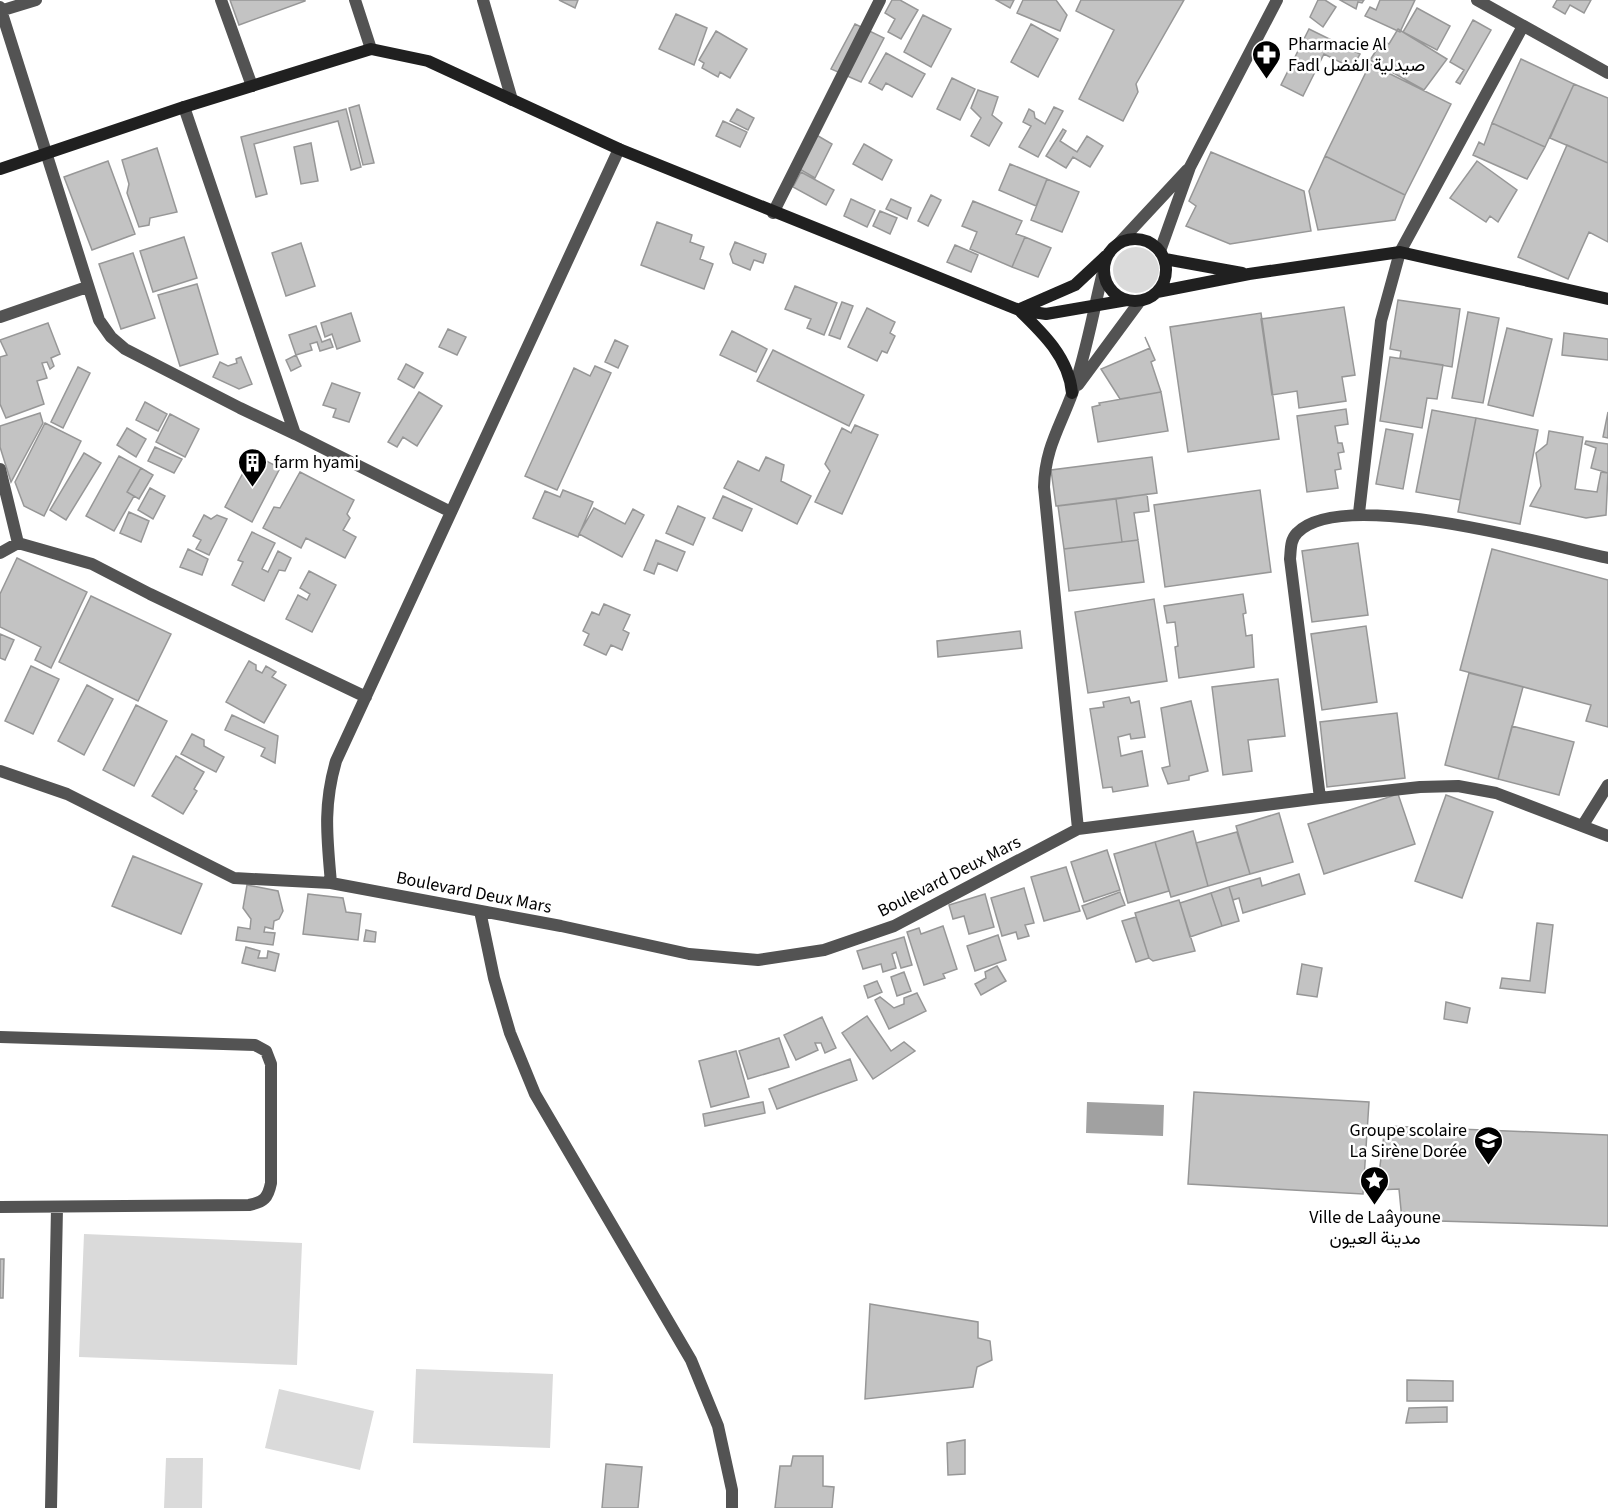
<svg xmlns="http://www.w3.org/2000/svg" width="1608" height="1508" font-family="'Source Sans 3',Vazirmatn,sans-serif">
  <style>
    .green { fill: #dadada }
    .water { fill: #a1a1a1 }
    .building { fill: #c3c3c3; stroke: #979797; stroke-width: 1.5 }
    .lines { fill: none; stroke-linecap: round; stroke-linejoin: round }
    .street { stroke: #535353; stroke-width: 12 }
    .secondary { stroke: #202020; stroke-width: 12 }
    .labels { text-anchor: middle; stroke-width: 5; stroke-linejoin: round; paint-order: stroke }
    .poi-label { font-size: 18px; fill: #000; stroke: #fff; text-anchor: start }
    .street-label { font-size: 18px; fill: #000; stroke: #fff }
  </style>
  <rect width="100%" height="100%" fill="#fff"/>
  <path class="green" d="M1113 270a23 23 0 1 1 46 0a23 23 0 1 1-46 0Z
    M84,1234l218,9 -5,122 -218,-8z
    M416,1369l137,5 -3,74 -137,-5z
    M279,1389l95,22 -14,59 -95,-22z
    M166,1458h37l-1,50h-38z"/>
  <path class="water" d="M1087,1102l77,3 -1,31 -77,-3z"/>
  <path class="building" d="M230,0h75v1l-66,24z
    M559,0h19l-3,8z
    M892,0h8l18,10 -17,29 -13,-7 7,-13 -10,-6z
    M996,0h18l-4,8z
    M1023,0h33l11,15 -7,16 -43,-18z
    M1081,0h103l-48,84 2,8 -15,29 -44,-22 35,-69 -38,-19z
    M1318,0h7l11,7 -13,20 -13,-10z
    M1340,0h24l-2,3 -4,-1 -2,7z
    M1380,0h35l-15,32 -35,-16 5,-9 6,3z
    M1557,0h34l-7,13 -14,-8 -5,9 -12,-7z
    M1417,8l33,18 -13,24 -34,-18z
    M676,14l31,14 -13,37 -35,-16z
    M923,15l28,14 -20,38 -27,-15z
    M1473,20l18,10 -31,54 -4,-2 8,-12 -14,-8z
    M855,24l29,14 -23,44 -30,-13z
    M1031,24l27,15 -20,38 -27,-15z
    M1309,29l51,25 -8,14 -28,-14 -21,42 -22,-11z
    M1398,29l49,30 -23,31 -54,-30 13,-20 6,4z
    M716,31l31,18 -17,29 -10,-6 -2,5 -16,-9 2,-5 -5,-3z
    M886,53l39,21 -13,23 -26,-14 -4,7 -13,-7z
    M1521,59l53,25 -29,63 -53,-24z
    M1370,64l81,40 -46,91 -80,-39z
    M952,78l23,11 -15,31 -23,-11z
    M1574,84l34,14v65l-58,-25z
    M978,90l20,7 -6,18 10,8 -13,23 -18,-10 10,-18 -10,-10z
    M359,105l15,58 -11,2 -14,-57z
    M1054,107l9,4 -25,46 -19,-10 12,-21 -8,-4 6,-13 5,3 1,6 10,6z
    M346,109l15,58 -10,3 -13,-49 -84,23 13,50 -11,3 -15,-60z
    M737,109l17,9 -6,12 -18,-9z
    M723,121l24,11 -7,15 -24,-11z
    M1492,123l53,24 -18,32 -54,-24 6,-13 5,3z
    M1063,129l3,2 -6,10 17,11 10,-16 16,10 -13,21 -17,-10 -7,11 -20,-12z
    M813,133l19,11 -17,34 -19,-11z
    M311,143l7,38 -17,3 -7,-37z
    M864,144l28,16 -10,20 -29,-16z
    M1567,145l41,18v79l-19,-10 -21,47 -50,-22z
    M157,148l20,64 -27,6 -1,7 -10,2 -12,-34 2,-9 -7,-24z
    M1211,152l93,39 7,40 -81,13 -44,-18 10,-20 -7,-5z
    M1325,156l80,39 -10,25 -77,10 -9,-39z
    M108,161l27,73 -43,16 -28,-73z
    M1477,161l40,29 -19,32 -8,-6 -4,6 -36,-24z
    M1010,164l37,15 -11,27 -37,-16z
    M801,172l33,18 -8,15 -33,-18z
    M1047,179l32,13 -17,40 -31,-12z
    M931,195l10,5 -13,26 -10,-5z
    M851,199l24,11 -8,17 -23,-11z
    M891,199l20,9 -4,11 -21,-10z
    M973,201l49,20 -6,13 9,3 -13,30 -42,-18 7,-17 -15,-6z
    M880,211l17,7 -7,16 -17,-8z
    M657,222l35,13 -2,7 14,5 -4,12 13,5 -9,25 -63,-24z
    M184,237l13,41 -44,14 -13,-41z
    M1025,237l26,11 -13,29 -26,-10z
    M735,242l31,12 -3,9 -9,-3 -4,10 -17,-7 -3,-9z
    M301,243l14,43 -29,10 -14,-43z
    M955,245l23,10 -7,17 -24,-10z
    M133,253l22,65 -34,11 -22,-65z
    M197,284l21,70 -38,12 -22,-71z
    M795,286l42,17 -13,32 -17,-7 4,-9 -26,-10z
    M1398,300l62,9 -8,58 -52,-9 1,-7 -11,-2z
    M842,302l11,4 -13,33 -11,-4z
    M1344,307l11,68 -13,2 4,24 -47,7 -2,-17 -25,4 -11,-76z
    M867,308l28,14 -5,11 5,3 -8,17 -5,-2 -5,10 -29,-14z
    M1468,312l31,6 -16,85 -31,-5z
    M351,313l9,28 -23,8 -5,-15 -7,3 -4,-14z
    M1261,313l18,126 -91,13 -18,-125z
    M48,323l12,31 -9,4 3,8 -4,3 -3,-7 -5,1 5,15 -10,3 7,23 -38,14 -6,-14v-47l7,-2 -7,-15z
    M316,326l6,16 8,-3 3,8 -13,4 -3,-9 -7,2 2,6 -16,5 -7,-20z
    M1507,328l45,11 -19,77 -45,-11z
    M448,329l18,8 -9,18 -18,-8z
    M732,331l35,18 -11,23 -36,-17z
    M1564,333l44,6v21l-46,-5z
    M1145,337l10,23 -4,2 10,30 -41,7 -19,-30 49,-21z
    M615,340l13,6 -10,22 -13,-6z
    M773,350l91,45 -15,31 -92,-45z
    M296,355l5,11 -10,5 -5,-11z
    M241,357l11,27 -13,5 -26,-12 7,-15 8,4 9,-3 -1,-4z
    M1390,357l53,8 -6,34 -10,-1 -5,30 -42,-7z
    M406,364l17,9 -9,15 -16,-9z
    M595,366l16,7 -54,117 -32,-14 49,-108 16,8z
    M78,367l12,6 -27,55 -12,-6z
    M332,383l28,10 -11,29 -16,-5 3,-8 -13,-4z
    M419,392l23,14 -25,40 -14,-9 -6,10 -9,-5z
    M1161,392l7,39 -70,11 -6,-35 8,-2 -1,-2z
    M145,402l22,12 -9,17 -22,-11z
    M1346,409l2,15 -13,2 3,17h4l2,9 -6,1 3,16 -6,1 3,18 -31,4 -10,-76z
    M1432,410l44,8 -16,82 -44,-8z
    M1608,412v26l-5,-1z
    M40,413l3,10 -32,59 -11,-35v-21z
    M170,414l29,15 -14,28 -29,-15z
    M1476,418l62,12 -18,94 -62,-12z
    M45,423l36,18 -37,75 -20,-10 -9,-24z
    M855,425l23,10 -36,79 -27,-12 15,-31 -5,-7 17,-36 9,5z
    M127,428l19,11 -10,18 -19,-12z
    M1386,429l27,5 -10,55 -27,-5z
    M1549,431l34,6 -8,52 22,3 4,-20 7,1 -2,42 -20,3 -56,-12 11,-20 -5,-33 11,-9z
    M1586,441l22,3v29l-17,-5 5,-20 -11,-4z
    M155,447l27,12 -8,14 -26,-12z
    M84,453l17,10 -35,57 -16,-10z
    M253,454l27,14 -28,54 -27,-15z
    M119,456l22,12 -14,24 7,4 -20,35 -28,-15z
    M766,457l18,8 -3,16 30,15 -14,28 -73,-36 14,-27 21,10z
    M1152,457l5,36 -101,13 -5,-36z
    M141,468l12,7 -14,24 -12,-7z
    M300,472l54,28 -7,14 3,4 -7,12 13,7 -11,21 -39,-20 -5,10 -38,-20 11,-21 6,1z
    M150,488l15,8 -12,23 -15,-9z
    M563,490l30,12 -15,35 -45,-19 12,-27 15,6z
    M1260,490l11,82 -106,15 -11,-82z
    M1147,494l2,17 -15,2 4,27 -16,2 -6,-43z
    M723,496l29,13 -10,22 -29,-13z
    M1116,499l6,43 -58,7 -6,-43z
    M678,506l27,12 -12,27 -27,-12z
    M594,508l31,16 8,-15 11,6 -22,42 -43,-23z
    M129,512l20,9 -8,21 -21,-9z
    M204,515l7,4 6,-4 10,4 -18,36 -13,-6 5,-9 -8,-4z
    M252,532l23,11 -13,26 6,3 10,-21 13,7 -6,13 -6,-1 -15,31 -32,-16 11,-23 -5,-2z
    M656,540l29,12 -8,19 -19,-8 -4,11 -10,-4z
    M1138,540l6,42 -75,9 -5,-42z
    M1358,543l10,72 -56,7 -10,-71z
    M188,549l20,10 -6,16 -22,-8z
    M1492,549l116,31v147l-22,-6 5,-16 -131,-35z
    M17,558l70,34 -36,76 -16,-8 6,-13 -41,-20v-33z
    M309,571l27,14 -24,47 -26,-13 12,-24 9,5 3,-6 -10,-6z
    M1243,594l3,19 -3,1 3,22 6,-1 2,32 -75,11 -4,-31 3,-1 -3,-24 -8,1 -3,-17z
    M91,596l80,38 -33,67 -79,-39z
    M1154,599l13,82 -79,12 -13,-81z
    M604,604l26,11 -7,15 6,3 -7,17 -11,-5 -5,10 -22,-10 5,-11 -6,-3 9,-19 7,3z
    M1366,626l11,76 -55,8 -11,-76z
    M1020,631l2,17 -84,9 -1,-16z
    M0,634l14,6 -9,20 -5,-2z
    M249,661l7,4v5l6,3 4,-7 10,6 -4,5 14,8 -22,38 -38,-21z
    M31,666l28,13 -26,55 -28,-13z
    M1469,673l54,14 -25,92 -53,-14z
    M1278,679l7,57 -37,4 4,31 -29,4 -11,-88z
    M87,685l26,14 -29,56 -26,-14z
    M1129,697l2,6 8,-2 6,36 -14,2 -1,-5 -12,3 3,19 21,-5 6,35 -35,6 -1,-5 -9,1 -13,-79 14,-2 -1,-5z
    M1191,701l17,70 -19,5v4l-21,4 -6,-16 8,-2 -9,-58z
    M136,705l31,16 -33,65 -31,-16z
    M1397,713l8,65 -78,9 -7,-65z
    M232,715l46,21 -3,27 -14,-7 4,-8 -40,-18z
    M1512,726l62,16 -15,53 -61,-16z
    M192,734l12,6v6l20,11 -8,15 -35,-18z
    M176,756l28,16 -10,17 3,2 -14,23 -31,-18z
    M1398,794l17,50 -91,30 -16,-50z
    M1446,795l47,17 -31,86 -47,-17z
    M1279,813l14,49 -43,12 -14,-48z
    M1193,831l15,55 -37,11 -16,-55z
    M1237,832l13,42 -42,12 -12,-43z
    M1155,842l14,49 -41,12 -14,-49z
    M1107,850l13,40 -36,12 -13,-40z
    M133,856l69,28 -21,50 -69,-28z
    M1066,867l14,44 -36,10 -13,-44z
    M1299,874l6,20 -62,19 -4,-15 -6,2 -4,-13 31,-9 2,8z
    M247,885l31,6 5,20 -4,8 -5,2 -1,8 -8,-2 -1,5 11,1 -2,12 -37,-5 2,-13 12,2 1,-10 -8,-11z
    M1229,887l10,34 -17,5 -11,-33z
    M1024,888l10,35 -9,2 4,11 -11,3 -2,-7 -14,4 -11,-38z
    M1120,892l5,13 -38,14 -5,-13z
    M1211,893l11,33 -32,11 -10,-34z
    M308,894l35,4 3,14 15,2 -3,26 -55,-6z
    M985,894l9,33 -25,7 -5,-18 -11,3 -4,-14z
    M1179,900l16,51 -42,10 -4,-3 -14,-45z
    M1136,917l13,41 -13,4 -14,-41z
    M1537,923l16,2 -8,68 -45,-5 2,-10 28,3z
    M943,926l14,43 -14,5 2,4 -21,7 -17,-53 12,-4 2,6z
    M366,930l10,2 -1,10 -11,-1z
    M998,935l8,25 -31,11 -8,-25z
    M904,937l8,28 -11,3 -5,-16 -4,2 4,14 -13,4 -2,-8 -18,5 -6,-18z
    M246,947l14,4 -2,7h9l1,-7 11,3 -4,17 -33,-8z
    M1302,964l20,4 -5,29 -20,-3z
    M997,966l9,15 -25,14 -6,-11 11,-6 -1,-6z
    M904,972l7,19 -14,5 -6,-19z
    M877,981l5,11 -14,6 -4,-12z
    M917,993l9,18 -37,18 -14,-29 5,-3 14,11 10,-4v-6z
    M1446,1002l24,6 -3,15 -23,-4z
    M867,1016l24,35 13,-9 11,9 -42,28 -31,-46z
    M822,1017l14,31 -11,5 -4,-10h-6l3,7 -22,10 -12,-25z
    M779,1038l10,29 -41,12 -9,-28z
    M736,1051l13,46 -38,10 -12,-46z
    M850,1059l7,21 -80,29 -8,-20z
    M1194,1092l175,10 -6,92 -175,-10z
    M763,1102l2,11 -60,13 -2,-12z
    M1385,1126l223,9v91l-206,-6 -3,-31 -22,1z
    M0,1259h4l-1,39h-3z
    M870,1304l108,18v16l12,3 2,19 -15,7 -4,20 -108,12z
    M1407,1380l46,1v20h-46z
    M1447,1407v15l-41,1 3,-15z
    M965,1440v34l-17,1 -1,-32z
    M793,1456h30v30l11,1 -2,21h-57l5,-42h11z
    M606,1464l36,3 -4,41h-36z"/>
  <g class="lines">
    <path class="street" d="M221,0l31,86
      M355,0l16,49
      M483,0l29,100
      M1477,0l131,73
      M0,7l99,313 12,17 14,12 115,59 55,26
      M0,11l36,-11
      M184,107l111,327 156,78
      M773,213l107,-213
      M1120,242l67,-72
      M1160,251l30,-84 87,-167
      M0,317l87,-30
      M1078,385l62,-84
      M0,469l18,74 74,21 58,30 216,103
      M1359,513l22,-192 19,-69 123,-226
      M0,553l18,-10
      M0,771l67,23 167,84 97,5 230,43 128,28 69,6 66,-10 70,-24 184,-97 242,-31 100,-11 38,-1 38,7 112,43
      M1320,798l-30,-239c1,-9 0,-19 7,-26 44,-47 251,12 311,25
      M1583,825l25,-40
      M1078,829l-34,-342c1,-38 15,-58 28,-93 14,-39 21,-82 31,-122
      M331,883c-4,-46 -8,-77 5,-122l283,-612
      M480,911l14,67 16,55 25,61 156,266 27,66 14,64v18
      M0,1037l255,8 11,6 5,13v119c-3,15 -7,19 -22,22l-249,2
      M51,1508l6,-300"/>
    <path class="secondary" d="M0,169l184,-62 187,-58 57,12 191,88 400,161 27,4 81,-14
      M1104 270a31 31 0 1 1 62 0a31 31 0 1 1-62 0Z
      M1165,259l77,14
      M1157,292l92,-18 151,-22 208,47
      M1020,309l55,-24 31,-29
      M1019,310c24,23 50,48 53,83"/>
  </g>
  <defs>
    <symbol id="pharmacy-pin" viewBox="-11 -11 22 30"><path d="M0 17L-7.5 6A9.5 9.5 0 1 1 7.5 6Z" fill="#000" stroke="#fff"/><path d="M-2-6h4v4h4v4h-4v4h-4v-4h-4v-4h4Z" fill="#fff"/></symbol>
    <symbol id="building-pin" viewBox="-11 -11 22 30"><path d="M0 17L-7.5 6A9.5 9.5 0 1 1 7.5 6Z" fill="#000" stroke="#fff"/><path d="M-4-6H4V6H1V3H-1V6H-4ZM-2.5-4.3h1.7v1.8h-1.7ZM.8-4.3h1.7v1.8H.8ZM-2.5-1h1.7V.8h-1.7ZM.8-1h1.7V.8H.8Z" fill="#fff"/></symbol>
    <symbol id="school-pin" viewBox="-11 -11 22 30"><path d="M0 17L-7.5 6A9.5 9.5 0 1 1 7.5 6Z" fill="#000" stroke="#fff"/><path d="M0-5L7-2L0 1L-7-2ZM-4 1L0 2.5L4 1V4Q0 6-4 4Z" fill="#fff"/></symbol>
    <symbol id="sight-pin" viewBox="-11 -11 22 30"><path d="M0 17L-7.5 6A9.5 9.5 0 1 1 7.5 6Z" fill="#000" stroke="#fff"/><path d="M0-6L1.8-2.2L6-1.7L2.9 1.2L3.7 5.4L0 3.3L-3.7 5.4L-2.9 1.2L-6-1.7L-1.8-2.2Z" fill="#fff"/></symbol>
  </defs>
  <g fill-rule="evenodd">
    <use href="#pharmacy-pin" x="1250" y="38" width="33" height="45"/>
    <use href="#building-pin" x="236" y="446" width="33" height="45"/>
    <use href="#school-pin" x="1472" y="1124" width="33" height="45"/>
    <use href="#sight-pin" x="1358" y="1164" width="33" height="45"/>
  </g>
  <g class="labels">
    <g class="poi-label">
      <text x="1288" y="50">Pharmacie Al<tspan x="1288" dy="21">Fadl صيدلية الفضل</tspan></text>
      <text x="274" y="468">farm hyami</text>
      <text x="1467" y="1136" text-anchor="end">Groupe scolaire<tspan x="1467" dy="21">La Sirène Dorée</tspan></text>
      <text x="1375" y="1223" text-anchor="middle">Ville de Laâyoune<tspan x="1375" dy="21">مدينة العيون</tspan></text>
    </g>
    <g class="street-label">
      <text transform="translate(949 876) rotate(-27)" y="6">Boulevard Deux Mars</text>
      <text transform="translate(474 892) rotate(11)" y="6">Boulevard Deux Mars</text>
    </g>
  </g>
</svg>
